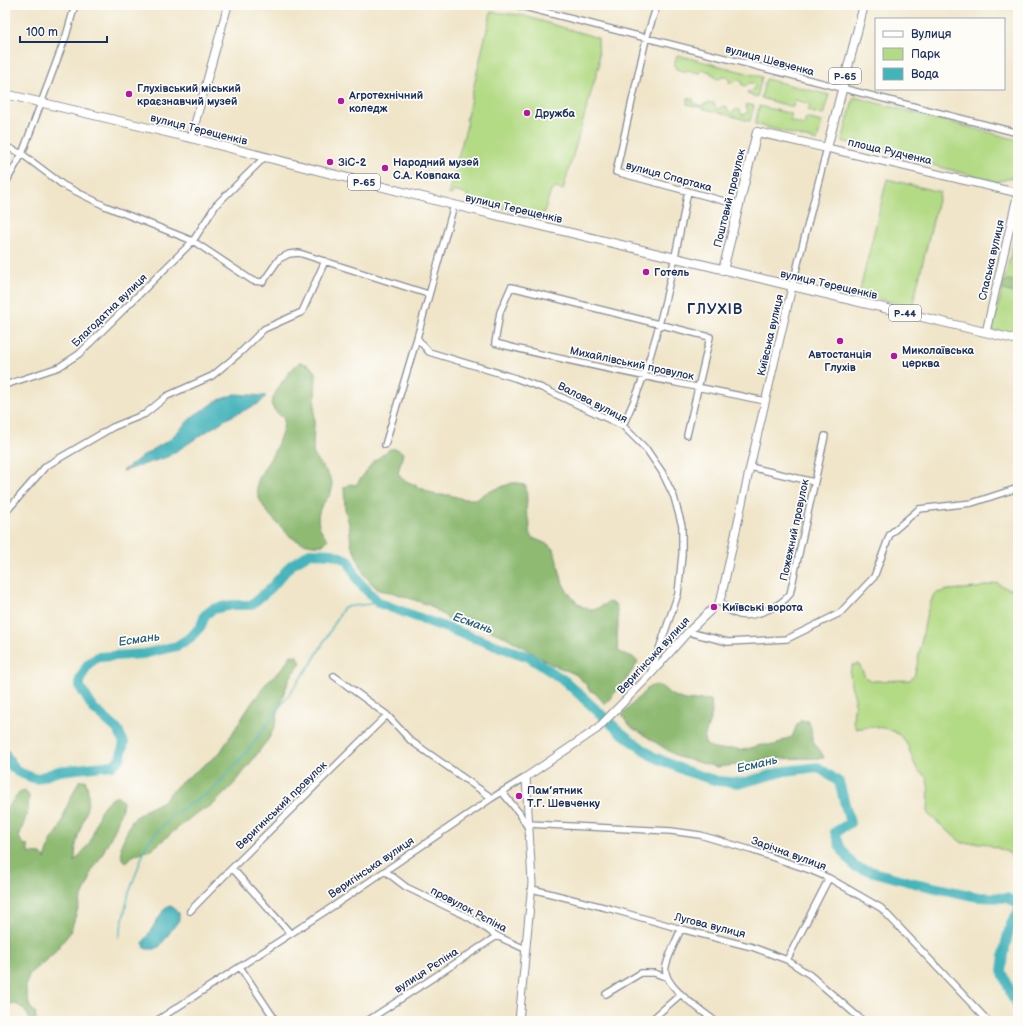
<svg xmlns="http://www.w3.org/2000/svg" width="1023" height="1026" font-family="'Balsamiq Sans',sans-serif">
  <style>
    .green { fill: #b3da84; stroke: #678471 }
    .forest { fill: #8eba72; stroke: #547468 }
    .water { fill: #44b4bb; stroke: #30728c }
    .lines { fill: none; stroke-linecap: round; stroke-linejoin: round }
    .stream { stroke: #44b4bb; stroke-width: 1.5 }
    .river { stroke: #44b4bb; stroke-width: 10 }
    .secondary-tunnel { stroke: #c5c1b4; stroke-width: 7; stroke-dasharray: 7 3.5; stroke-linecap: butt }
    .street-casing { stroke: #868a94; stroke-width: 8 }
    .secondary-casing { stroke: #868a94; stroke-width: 9 }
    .primary-casing { stroke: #868a94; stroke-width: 10 }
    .street { stroke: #fff; stroke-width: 5.5 }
    .secondary { stroke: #fff; stroke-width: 7 }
    .primary { stroke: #fff; stroke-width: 8 }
    .poi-dot { fill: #b5179e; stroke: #fdfcf7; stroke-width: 1.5 }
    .labels { text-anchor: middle; stroke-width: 3.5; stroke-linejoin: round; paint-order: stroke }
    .shield { fill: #fdfcf7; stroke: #5f6c8c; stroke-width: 1 }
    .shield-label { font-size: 10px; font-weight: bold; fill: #1b2f5e }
    .street-label { font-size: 11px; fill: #1b2f5e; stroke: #fdfcf7 }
    .poi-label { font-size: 11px; font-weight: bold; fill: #1b2f5e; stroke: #fdfcf7; text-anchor: start }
    .water-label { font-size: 12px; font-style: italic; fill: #295e7f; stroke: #fdfcf7 }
    .district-label { font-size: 15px; font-weight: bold; letter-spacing: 1px; fill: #1b2f5e; stroke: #fdfcf7 }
  </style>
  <rect width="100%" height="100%" fill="#fdfcf7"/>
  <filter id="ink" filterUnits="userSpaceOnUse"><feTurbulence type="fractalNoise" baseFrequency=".025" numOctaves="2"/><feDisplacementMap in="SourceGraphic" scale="8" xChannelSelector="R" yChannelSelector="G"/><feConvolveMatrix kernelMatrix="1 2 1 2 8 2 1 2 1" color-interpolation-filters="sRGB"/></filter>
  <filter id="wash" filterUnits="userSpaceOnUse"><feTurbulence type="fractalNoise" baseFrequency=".012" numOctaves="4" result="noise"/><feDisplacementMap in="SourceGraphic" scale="16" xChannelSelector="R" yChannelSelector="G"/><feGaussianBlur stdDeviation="0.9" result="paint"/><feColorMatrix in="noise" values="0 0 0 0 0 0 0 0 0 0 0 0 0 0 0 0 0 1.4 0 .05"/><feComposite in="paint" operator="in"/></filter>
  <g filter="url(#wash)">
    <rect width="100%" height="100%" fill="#f0e5c9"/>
    <path class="green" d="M491,12l30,3 77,23 1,27 -36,125 -7,-2 -5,3 -9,27 -75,-19 1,-4 -15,-4 -1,4 -4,-1 20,-73 -2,-1z
      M677,55l85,22 -5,20 -10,-3 1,-3 3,1 3,-3 1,-3 -3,-3h-3l-3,3 -4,-1v-3l-3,-2h-3l-3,3 -4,-1v-3l-3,-2h-4l-2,2 -5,-1v-3l-4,-1v-2l-9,-2 -2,3 -14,-3v2l-10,-3v-2l-2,-1z
      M766,79l63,16 -6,20 -15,-4 2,-7 -15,-4 -2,7 -32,-9z
      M854,97l164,43v19l-4,18 -17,5 -155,-41z
      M688,98l6,2 -1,3 10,3 1,-2h2l1,-1h7l1,4 2,2 4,-1 2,-2 4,1v3l3,3 3,-1 3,-3 4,1v3l4,2 3,-2 1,-3 -3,-4 1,-2 8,2 -4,15 -63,-17z
      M759,106l33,8 -2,7 14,4 2,-7 16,4 -5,19 -62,-17z
      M887,179l53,13 -28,115 -53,-13z
      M1018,225v111l-26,-6z
      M997,583l11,6 10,-1v276l-9,-11 -6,-3 -20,-7h-21l-34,-29c0,-9 2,-25 -1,-34 -1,-6 -7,-6 -10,-11 -5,-9 -7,-20 -12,-28 -12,-16 -33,-15 -49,-12l-3,-8 2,-23 -4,-13 -1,-13 3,-7 6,-1 6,13 6,4 39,-1 4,-4 2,-6 11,-58 7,-18 14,-4 29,-2z"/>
    <path class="forest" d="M1007,280l11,1v13l-15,-4 -1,-6z
      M299,362c9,2 12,4 17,11l-3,78c3,14 22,23 19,38 -1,6 -6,11 -10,16 -7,13 -4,24 6,34l-5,6c-8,2 -26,-3 -32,-8 -3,-2 -6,-6 -9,-9 -12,-12 -31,-31 -23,-50 6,-13 16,-24 20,-38 3,-7 5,-13 5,-21l-10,-9 -3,-6c5,-16 17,-31 28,-42z
      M390,449h7l6,4 -5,20 4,6 34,16h14l13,4h15l5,-5 29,-11h7l7,3 1,14 -1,11 4,14 -1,7 4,6 16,7 5,4 9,35 4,7 9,11 7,5 6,2h7l13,-7 6,2c7,16 -1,32 4,48l14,5 5,5 -12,18 -21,24 -10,-11 -6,-3 -3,-6 -11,-10 -24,-10 -45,-27 -13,-5 -11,-7 -13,-3h-19l-4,-5 -17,-12 -38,-13 -13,-2 -13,-14 -14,-32 -2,-20 -4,-15 -1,-22 6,-3 6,1 17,-23z
      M291,655l6,1 4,6 -12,17 -11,33 -3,14 -6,12 -33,44 -22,22 -19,10 -44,36 -14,4 -6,3 -4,6 -5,-4 -1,-14 11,-25 12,-9 19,-10 16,-17 40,-30 32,-50 17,-23 14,-12z
      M656,685c9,2 9,6 16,10 3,2 9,4 13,5 8,2 17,-2 26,0l1,13 -8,26 2,6 7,3 6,2 15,-2 6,2 7,-1 14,-4h15l9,-6 7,-2 5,-12 4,-5 7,1c5,8 2,12 5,20 3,6 8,9 11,17l-57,1 -22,5 -28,3 -39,-10 -40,-26c-8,-3 -11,-8 -16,-16l27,-28z
      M85,780c9,21 -3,40 -8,60 -2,7 -1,15 -3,22 4,-5 10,-11 14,-17 10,-17 7,-42 30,-49l5,6 -1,6 -7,21 -16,31 -8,12 -1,7 -9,20 -9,28 -3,7 -16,20 -24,20 -3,13v6l4,14 5,5 1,7h-7c-3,-10 -13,-19 -24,-14v-195l15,-18 5,-2 4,6 -1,15 -9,26 3,6 6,3v7l13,1 4,5 6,-18 9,-13 7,-22 12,-25z"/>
    <path class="water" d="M235,394l31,2 -6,7 -32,15 -61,39 -44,14 21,-16 25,-15 24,-24 26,-16z
      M5,746l14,21 -1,5 -13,-8z
      M170,906l4,2 5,5v7l-19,26 -5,3h-9l-3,-6 20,-32 3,-4z"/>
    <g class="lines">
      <path class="stream" d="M119,937l10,-44 18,-50 27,-29 39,-24 37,-42 61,-84 33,-57 35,-4"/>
      <path class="river" d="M5,760l13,12 18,7 23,-8 54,-6 7,-6 4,-16 -6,-13 -25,-22 -13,-21v-8l8,-15 10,-7 45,-3 34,-8 14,-9 10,-11 4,-11 8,-6 19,-4h19l20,-17 20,-23 19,-12 22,1 16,6 11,22 20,21 87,32 63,22 36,24 54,50 33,25 34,15 31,10 25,2 43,-12 33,-4 21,15 11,41 -15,9 5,15 15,20 59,16 64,14 28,1 8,3 4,4
        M1018,912l-8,14 -5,21 -3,24 10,25 6,10"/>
    </g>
  </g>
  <g filter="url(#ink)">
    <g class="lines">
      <path class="secondary-tunnel" d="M710,611l9,-9"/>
      <defs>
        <path id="street" d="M517,5l501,128
          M657,5l-11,34 -30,133 123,33
          M5,146l17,8 41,31 42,21 88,35 60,40 10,1 16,-23 10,-5 10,-1 129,41
          M5,184l17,-30 44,-118 9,-31
          M792,287l35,-139
          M417,338l12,14 86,26 27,10 81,38 24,24 15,22 12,25 8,29v29l-4,39 -27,78
          M5,385l54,-18 20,-13 114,-113 23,-36 49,-48
          M623,426c7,-17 15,-33 21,-51 20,-59 32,-122 44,-184
          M687,435l23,-98 -199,-50 -11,25 -5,31c90,23 180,39 270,58
          M385,445l32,-107 37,-133
          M750,467l64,15
          M5,513l41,-47 67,-39 32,-13 22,-18 45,-20 29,-24 23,-23 38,-17 23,-51
          M720,601c4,4 9,10 14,12 16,8 46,-6 56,-19l35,-158
          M688,632l40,10 59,-3 53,-26 34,-36 16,-43 29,-25 53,-6 46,-15
          M334,676l53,39 24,26 81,57
          M502,792l18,22 8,14
          M528,824l143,7 29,4 51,15 59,20 19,8 52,30 107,113
          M232,868l58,65
          M385,871l21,16 64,31 27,18 28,13
          M532,889l79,20 70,20 71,18 35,13 23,15 53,46
          M190,911l42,-43 155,-153
          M681,929c-5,12 -12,25 -15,37 -5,20 36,44 49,55
          M787,960l42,-82
          M240,967l36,54
          M606,994l35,-21h13l12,4
          M156,1021l179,-116 157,-107 34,-21
          M367,1021l130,-85
          M650,1021l31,-27"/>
        <path id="secondary" d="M191,138l37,-133
          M827,148l191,45
          M986,332l32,-140
          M719,602l3,-8 28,-127 42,-180
          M519,1021l13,-138 -6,-106 71,-48 53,-54 38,-43 22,-21"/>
        <path id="primary" d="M5,94l186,44 263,67 564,135
          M723,270l34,-138 70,16 37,-143"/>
      </defs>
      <use href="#street" class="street-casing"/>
      <use href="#secondary" class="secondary-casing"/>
      <use href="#primary" class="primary-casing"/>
      <use href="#street" class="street"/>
      <use href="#secondary" class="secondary"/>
      <use href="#primary" class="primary"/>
    </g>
  </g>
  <g class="poi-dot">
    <circle cx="129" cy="94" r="4"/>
    <circle cx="341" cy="101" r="4"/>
    <circle cx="527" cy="113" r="4"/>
    <circle cx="330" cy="162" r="4"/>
    <circle cx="385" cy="168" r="4"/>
    <circle cx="646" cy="272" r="4"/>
    <circle cx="840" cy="341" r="4"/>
    <circle cx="894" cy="356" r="4"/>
    <circle cx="714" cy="607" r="4"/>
    <circle cx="519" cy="796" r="4"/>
  </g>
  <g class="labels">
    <g class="shield">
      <rect x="829" y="68" width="32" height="16" rx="3"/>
      <rect x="348" y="174" width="32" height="16" rx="3"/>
      <rect x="889" y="305" width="32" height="16" rx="3"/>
    </g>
    <g class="shield-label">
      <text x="845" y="80">Р-65</text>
      <text x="364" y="186">Р-65</text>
      <text x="905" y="317">Р-44</text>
    </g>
    <g class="street-label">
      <text transform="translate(770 60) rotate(15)" y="4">вулиця Шевченка</text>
      <text transform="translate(199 129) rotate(14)" y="4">вулиця Терещенків</text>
      <text transform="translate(890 151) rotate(13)" y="4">площа Рудченка</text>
      <text transform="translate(669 176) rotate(15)" y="4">вулиця Спартака</text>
      <text transform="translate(729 198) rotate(-76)" y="4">Поштовий провулок</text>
      <text transform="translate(514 208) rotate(13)" y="4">вулиця Терещенків</text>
      <text transform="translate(991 260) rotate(-77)" y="4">Спаська вулиця</text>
      <text transform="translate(829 284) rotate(13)" y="4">вулиця Терещенків</text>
      <text transform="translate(109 310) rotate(-44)" y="4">Благодатна вулиця</text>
      <text transform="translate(770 335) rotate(-77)" y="4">Київська вулиця</text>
      <text transform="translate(632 363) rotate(12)" y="4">Михайлівський провулок</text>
      <text transform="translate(593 402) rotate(27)" y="4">Валова вулиця</text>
      <text transform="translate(794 530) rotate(-78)" y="4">Пожежний провулок</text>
      <text transform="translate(653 655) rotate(-47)" y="4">Веригінська вулиця</text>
      <text transform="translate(281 805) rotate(-44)" y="4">Веригинський провулок</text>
      <text transform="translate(789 853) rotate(20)" y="4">Зарічна вулиця</text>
      <text transform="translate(371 867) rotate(-34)" y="4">Веригінська вулиця</text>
      <text transform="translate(469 909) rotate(28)" y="4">провулок Рєпіна</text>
      <text transform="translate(710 925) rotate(14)" y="4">Лугова вулиця</text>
      <text transform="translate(426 970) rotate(-33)" y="4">вулиця Рєпіна</text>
    </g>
    <g class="poi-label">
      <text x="137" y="92">Глухівський міський<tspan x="137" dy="13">краєзнавчий музей</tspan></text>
      <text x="349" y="99">Агротехнічний<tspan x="349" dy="13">коледж</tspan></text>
      <text x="535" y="117">Дружба</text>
      <text x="338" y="166">ЗіС-2</text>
      <text x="393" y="166">Народний музей<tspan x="393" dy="13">С.А. Ковпака</tspan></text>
      <text x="654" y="276">Готель</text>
      <text x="902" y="354">Миколаївська<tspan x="902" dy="13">церква</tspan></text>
      <text x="840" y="358" text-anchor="middle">Автостанція<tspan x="840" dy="13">Глухів</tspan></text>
      <text x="722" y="611">Київські ворота</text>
      <text x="527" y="794">Пам’ятник<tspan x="527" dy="13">Т.Г. Шевченку</tspan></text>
    </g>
    <g class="water-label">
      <text transform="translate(473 623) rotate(20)" y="4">Есмань</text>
      <text transform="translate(139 639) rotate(-8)" y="4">Есмань</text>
      <text transform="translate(757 764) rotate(-13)" y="4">Есмань</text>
    </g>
    <g class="district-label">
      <text x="715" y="314">ГЛУХІВ</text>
    </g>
  </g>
  <rect width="1023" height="1026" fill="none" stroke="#fdfcf7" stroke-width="20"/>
  <rect x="875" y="18" width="130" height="72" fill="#fdfcf7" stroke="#a3aaba"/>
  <rect x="883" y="31" width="20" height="6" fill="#ffffff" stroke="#a3aaba"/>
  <text x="911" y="38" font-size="12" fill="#1b2f5e">Вулиця</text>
  <rect x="883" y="48" width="20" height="12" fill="#b3da84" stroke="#a3aaba"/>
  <text x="911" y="58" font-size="12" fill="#1b2f5e">Парк</text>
  <rect x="883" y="68" width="20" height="12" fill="#44b4bb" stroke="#a3aaba"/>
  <text x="911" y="78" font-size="12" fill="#1b2f5e">Вода</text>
  <path d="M20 36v6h87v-6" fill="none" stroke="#1b2f5e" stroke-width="2"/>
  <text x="26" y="36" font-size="12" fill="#1b2f5e" stroke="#fdfcf7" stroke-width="3" paint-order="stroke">100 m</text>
</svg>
